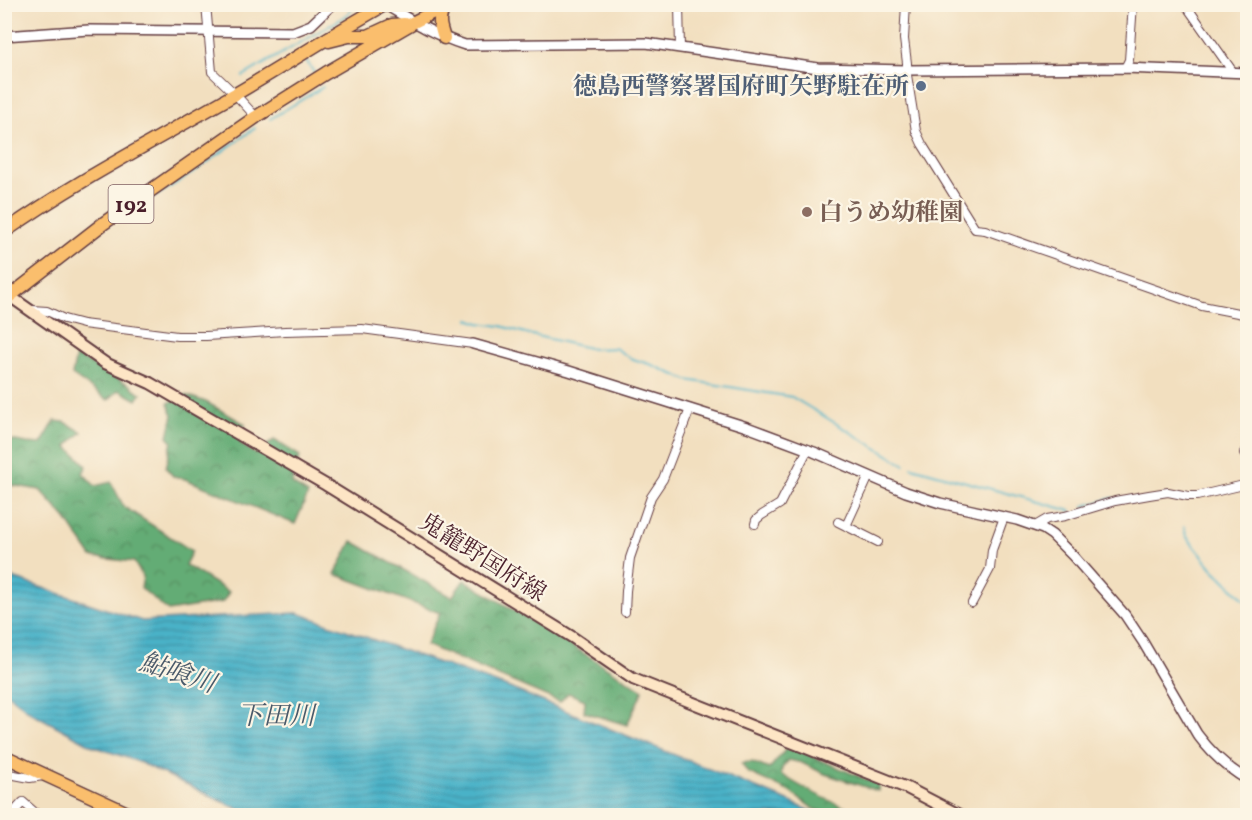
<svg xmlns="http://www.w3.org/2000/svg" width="1252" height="820" font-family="Vollkorn,'Noto Serif JP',serif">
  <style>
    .forest { fill: url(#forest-crowns); stroke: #566650; stroke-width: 1.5 }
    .water { fill: url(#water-rules); stroke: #4a687a; stroke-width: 1.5 }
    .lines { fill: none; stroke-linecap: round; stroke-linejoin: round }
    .stream { stroke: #4ab2c8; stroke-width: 2 }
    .minor-casing { stroke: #633c41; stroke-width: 10 }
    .tertiary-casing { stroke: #633c41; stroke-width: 12 }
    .secondary-casing { stroke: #633c41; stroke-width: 14 }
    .primary-casing { stroke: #633c41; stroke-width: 15 }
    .trunk-casing { stroke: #633c41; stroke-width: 15 }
    .minor { stroke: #fff; stroke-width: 8 }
    .tertiary { stroke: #fff; stroke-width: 9 }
    .secondary { stroke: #fde5c5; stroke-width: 10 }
    .primary { stroke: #fabe6d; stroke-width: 12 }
    .trunk { stroke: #fabe6d; stroke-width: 12 }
    .service-dot { fill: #5c6f8a; stroke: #fcf5e5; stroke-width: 2 }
    .education-dot { fill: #8d6e63; stroke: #fcf5e5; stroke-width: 2 }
    .labels { text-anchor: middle; stroke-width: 4.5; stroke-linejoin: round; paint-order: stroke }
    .shield { fill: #fcf5e5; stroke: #7f5f63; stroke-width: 1.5 }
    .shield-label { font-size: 22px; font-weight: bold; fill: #4a1f2b }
    .service-label { font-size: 24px; font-weight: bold; fill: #4e5e75; stroke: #fcf5e5; text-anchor: end }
    .education-label { font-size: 24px; font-weight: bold; fill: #785e54; stroke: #fcf5e5; text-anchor: start }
    .street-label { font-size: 24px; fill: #4a1f2b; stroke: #fcf5e5 }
    .water-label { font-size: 26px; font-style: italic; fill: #4a5a6a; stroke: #fcf5e5 }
  </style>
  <defs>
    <pattern id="forest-crowns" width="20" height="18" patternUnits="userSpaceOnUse" patternTransform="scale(1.5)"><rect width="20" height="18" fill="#63ac74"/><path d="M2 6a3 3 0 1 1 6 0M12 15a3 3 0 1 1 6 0" fill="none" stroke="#548b5f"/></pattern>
    <pattern id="water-rules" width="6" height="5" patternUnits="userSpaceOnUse" patternTransform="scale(1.5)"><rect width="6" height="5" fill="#4ab2c8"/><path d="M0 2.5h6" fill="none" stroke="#4090a3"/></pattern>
  </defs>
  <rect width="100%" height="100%" fill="#fcf5e5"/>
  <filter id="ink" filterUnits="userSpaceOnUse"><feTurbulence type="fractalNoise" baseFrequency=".0167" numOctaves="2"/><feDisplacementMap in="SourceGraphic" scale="12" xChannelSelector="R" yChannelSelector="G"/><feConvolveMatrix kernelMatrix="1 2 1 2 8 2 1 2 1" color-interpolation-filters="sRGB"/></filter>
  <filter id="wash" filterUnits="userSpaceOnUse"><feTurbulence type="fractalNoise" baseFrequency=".008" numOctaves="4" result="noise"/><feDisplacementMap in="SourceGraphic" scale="24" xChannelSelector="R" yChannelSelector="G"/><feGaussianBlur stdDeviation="1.35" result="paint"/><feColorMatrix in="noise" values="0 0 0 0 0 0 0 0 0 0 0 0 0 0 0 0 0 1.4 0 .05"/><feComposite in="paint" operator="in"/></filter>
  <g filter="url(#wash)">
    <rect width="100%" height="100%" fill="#f2dfbf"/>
    <path class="forest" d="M76,356l52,28 13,10 -4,6 -18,-10 -11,10 -36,-25z
      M185,395l21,7 39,22 -4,20 15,10 18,-14 26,16 -8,28 16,10 -13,30 -110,-45 -12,-3 -7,-8 6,-27 -4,-5 5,-21 -5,-12z
      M55,421l10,1 17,10 -15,14 20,20 -4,7 12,13 16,-4 13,25 68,44 -7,14 44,27 -6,10 -55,9 -27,-23 2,-11 -9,-15 -42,-5 -26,-38 -26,-29 -35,-6v-45l22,4 14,1z
      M352,541l100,56 12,-17 76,46 103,64 -16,35 -43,-13 1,-12 -17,-7 -8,9 -134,-57 14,-32 -105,-39z
      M786,749l11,1 82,35 -1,6 -53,-17 -23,-11 -13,-3 -7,8 -1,6c25,17 55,30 83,41h-33l-17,-6 -26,-18 -41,-19 -6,-9 11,-1 17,7z"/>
    <path class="water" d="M4,575l138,46 156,-8 209,74 281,114 32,14h-569l-112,-53 -46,-16 -61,-33 -27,-21z"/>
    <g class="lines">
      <path class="stream" d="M470,4l2,2 4,-2
        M467,5l4,4 10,-5
        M304,57l11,17
        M243,76l103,-60 10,-12
        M270,119l53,-32
        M123,217l71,-45 61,-44
        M469,319l10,4 22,3 31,9 61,14 22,-1 15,10 22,7 35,15 105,17 113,68
        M912,467l159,44
        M1084,506l29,-8
        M1184,527l2,9 26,32 36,35"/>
    </g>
  </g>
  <g filter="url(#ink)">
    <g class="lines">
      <defs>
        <path id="minor" d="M206,4l6,68 23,22 21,23
          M679,4l1,44
          M906,4l-2,35 3,24v12l9,56 6,13 53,85 10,1 203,71 14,5 46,9
          M1185,4l48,68
          M1125,68l4,-8 4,-56
          M32,310l15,1 17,8 19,5 94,12h29l79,-5 77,-2 111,15
          M1244,453h4
          M838,522l40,20
          M755,524l1,-4 6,-5 18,-11 28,-55
          M846,526l23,-50
          M1035,526l12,-7 18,-3 50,-15 34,-6 19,-3 20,4h9l51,-12
          M972,603l18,-34 2,-19 12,-33
          M625,612l1,-21 4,-33 21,-61 12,-18 27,-70
          M4,773l26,5 13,-2
          M10,816l13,-14 16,14"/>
        <path id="tertiary" d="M384,4c28,17 50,31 81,41l181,-2 172,25 89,2 218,-2 123,5
          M4,36l85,-6 204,2 18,-7 22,-21
          M473,344l96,27 178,56 67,25 92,40 34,11 77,17 26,9 9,6 21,21 52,59 18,27 54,92c14,19 30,34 51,46"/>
        <path id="secondary" d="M4,292l101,71 45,20 176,102 246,152 61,42 274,109 54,28"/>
        <path id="primary" d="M4,756l130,60"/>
        <path id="trunk" d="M444,38c-4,-12 -7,-20 1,-31
          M329,41l20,-5h19l24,-11 12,-1
          M4,232c72,-51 152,-92 228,-136 52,-30 102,-63 154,-92
          M10,296l94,-73 152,-106 70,-44 88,-51 35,-18"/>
      </defs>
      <use href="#minor" class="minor-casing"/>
      <use href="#tertiary" class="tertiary-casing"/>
      <use href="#secondary" class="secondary-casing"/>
      <use href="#primary" class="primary-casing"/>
      <use href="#trunk" class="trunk-casing"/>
      <use href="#minor" class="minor"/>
      <use href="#tertiary" class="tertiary"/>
      <use href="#secondary" class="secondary"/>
      <use href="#primary" class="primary"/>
      <use href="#trunk" class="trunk"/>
    </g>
  </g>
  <circle class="service-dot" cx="921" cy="86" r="6"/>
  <circle class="education-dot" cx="807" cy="212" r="6"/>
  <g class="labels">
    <rect class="shield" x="108.5" y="185" width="45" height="38" rx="4.5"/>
    <g class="shield-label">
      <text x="131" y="212">192</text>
    </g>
    <g class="service-label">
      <text x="909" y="94">徳島西警察署国府町矢野駐在所</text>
    </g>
    <g class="education-label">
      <text x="819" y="220">白うめ幼稚園</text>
    </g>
    <g class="street-label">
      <text transform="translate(483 557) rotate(32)" y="8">鬼籠野国府線</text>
    </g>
    <g class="water-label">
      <text transform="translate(178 672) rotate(18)" y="9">鮎喰川</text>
      <text x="276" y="724">下田川</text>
    </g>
  </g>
  <rect width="1252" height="820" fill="none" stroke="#fcf5e5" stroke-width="24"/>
</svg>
